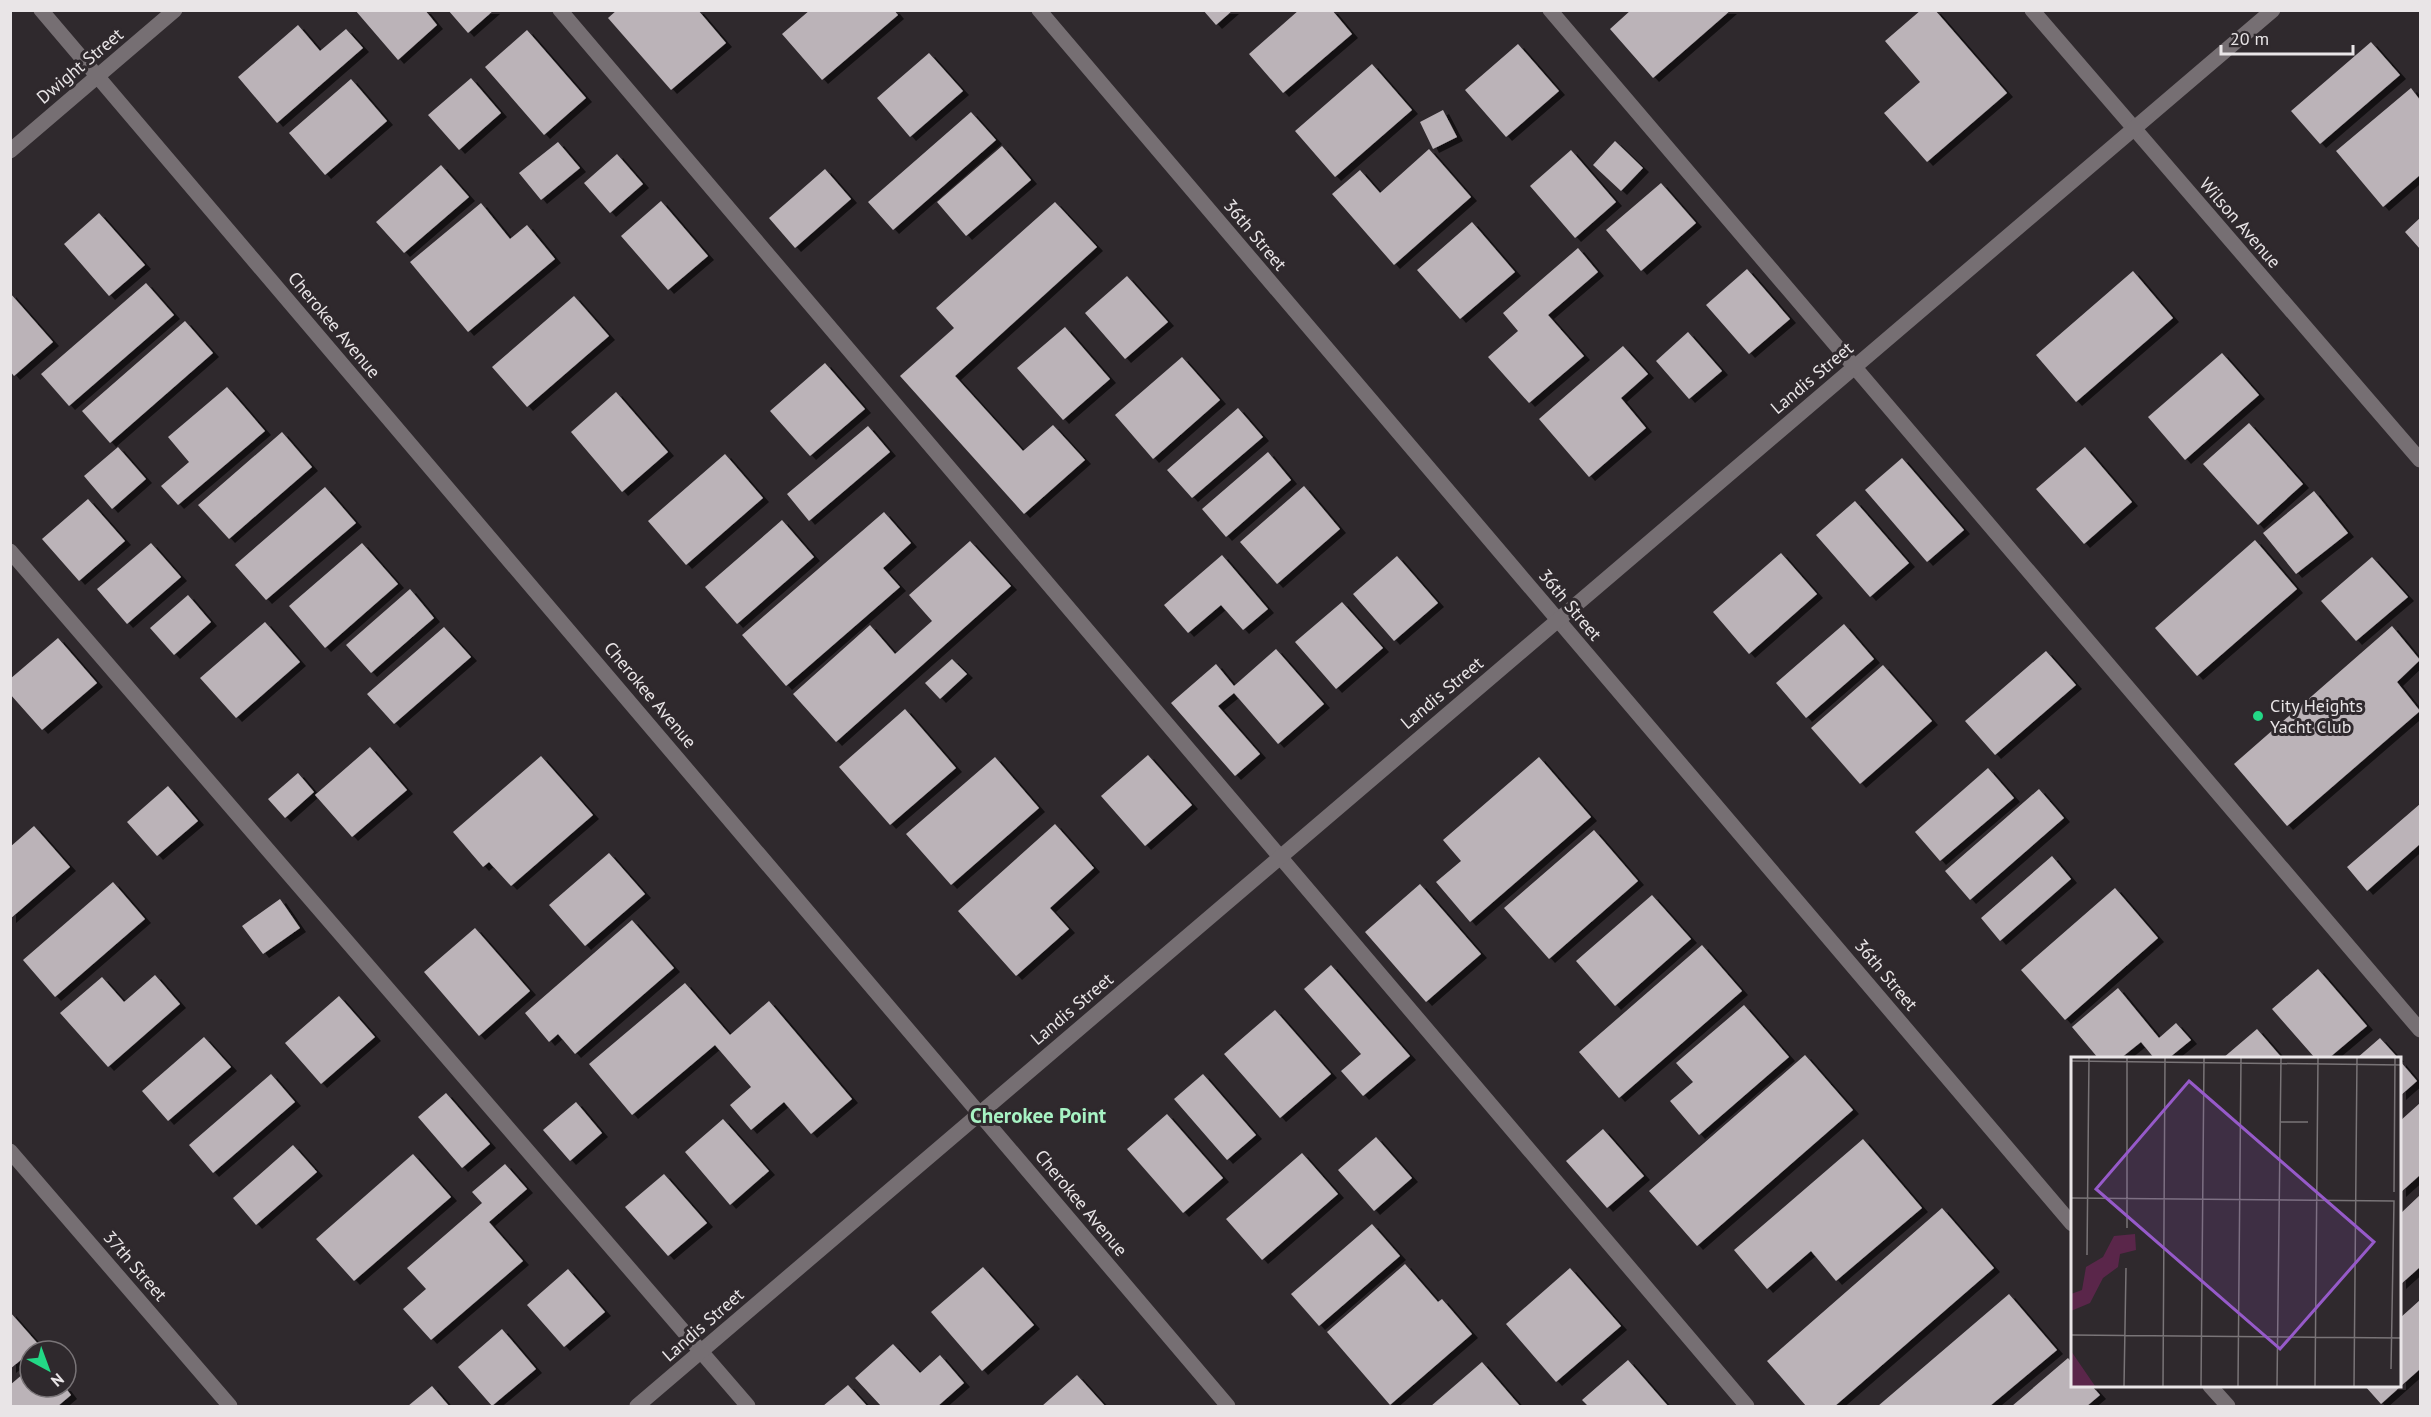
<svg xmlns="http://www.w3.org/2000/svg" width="2431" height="1417" font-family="'PT Sans',sans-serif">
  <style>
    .building { fill: #bbb3b8; filter: url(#shadow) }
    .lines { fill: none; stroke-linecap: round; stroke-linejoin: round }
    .service { stroke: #766f73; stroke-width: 15 }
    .minor { stroke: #766f73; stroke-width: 15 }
    .tertiary { stroke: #766f73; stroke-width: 15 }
    .poi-dot { fill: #23d886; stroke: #2f292d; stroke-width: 2 }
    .labels { text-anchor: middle; stroke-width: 6; stroke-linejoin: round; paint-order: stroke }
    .street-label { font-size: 18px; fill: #e9e5e7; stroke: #2f292d }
    .poi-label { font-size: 18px; fill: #e9e5e7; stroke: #2f292d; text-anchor: start }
    .quarter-label { font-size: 21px; font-weight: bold; fill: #a7f3c4; stroke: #2f292d }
    .inset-road { fill: none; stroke: #797477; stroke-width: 1.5 }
    .view { fill: #965ac9; fill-opacity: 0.15; stroke: #965ac9; stroke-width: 3 }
    .inset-edge { fill: none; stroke: #e9e5e7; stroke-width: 3 }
  </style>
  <defs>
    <filter id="shadow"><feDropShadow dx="6" dy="4" stdDeviation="0" flood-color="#0009"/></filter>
  </defs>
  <rect width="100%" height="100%" fill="#2f292d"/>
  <path class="building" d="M355,10h70l12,15 -39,35z
    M448,10h46l-26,23z
    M617,10h81l28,33 -55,47 -63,-72z
    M810,10h84l4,5 -76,65 -40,-46z
    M1203,10h30l-17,15z
    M1299,10h33l20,24 -69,59 -34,-39z
    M1631,10h100l-78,68 -43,-49z
    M1921,10h14l72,83 -80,69 -43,-49 36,-31 -35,-41z
    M298,25l22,26 26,-22 17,19 -86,75 -39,-46z
    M527,30l59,68 -42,37 -59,-68z
    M2371,42l29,33 -80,69 -29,-33z
    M1518,44l41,47 -53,46 -41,-47z
    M929,53l34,38 -53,46 -33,-39z
    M1372,64l40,46 -77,67 -40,-46z
    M471,78l30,35 -42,37 -31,-35z
    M351,79l36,42 -62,54 -36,-42z
    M2411,88l9,12v75l-37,32 -47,-56z
    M1443,110l14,27 -24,12 -13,-27z
    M971,112l25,28 -103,90 -25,-28z
    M1615,141l28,27 -22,23 -28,-26z
    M558,142l22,26 -39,32 -22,-27z
    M1002,146l29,34 -65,56 -29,-34z
    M1429,149l42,48 -77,68 -62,-71 28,-24 20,23z
    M1571,150l45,52 -41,36 -45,-52z
    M617,154l26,30 -33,29 -26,-30z
    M441,165l28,32 -65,56 -28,-31z
    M825,169l26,30 -56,49 -26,-30z
    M1661,183l35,40 -55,48 -35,-41z
    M661,201l47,55 -40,34 -47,-54z
    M1055,202l42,45 -142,129 68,75 30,-26 32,35 -61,54 -124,-138 54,-48 -18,-20z
    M481,203l29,36 17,-14 28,34 -87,73 -58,-70z
    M99,213l46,52 -36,31 -45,-52z
    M2420,218v31l-15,-17z
    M1472,222l43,50 -55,47 -43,-49z
    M1578,248l20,24 -50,43 36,41 -55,47 -41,-46 30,-26 -15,-18z
    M1747,269l43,50 -41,35 -43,-49z
    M2133,271l40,47 -97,84 -40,-47z
    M1127,276l41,46 -43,37 -40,-46z
    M146,283l28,32 -105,91 -28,-32z
    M10,293l43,49 -39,34 -4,-5z
    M574,296l35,40 -82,71 -35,-40z
    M185,321l28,32 -103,90 -28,-32z
    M1065,327l45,52 -47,41 -46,-52z
    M1688,332l34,39 -33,28 -33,-38z
    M1623,346l25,28 -27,24 25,30 -57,49 -50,-58z
    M2222,353l37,42 -74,65 -37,-43z
    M1182,357l38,43 -67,59 -38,-44z
    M825,363l40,46 -55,47 -40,-45z
    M227,387l38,44 -87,74 -17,-19 28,-24 -21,-25z
    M616,392l52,60 -46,40 -51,-60z
    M1238,408l25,29 -71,61 -25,-28z
    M2249,423l54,61 -45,41 -55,-61z
    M868,426l22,26 -81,69 -22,-27z
    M282,432l30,35 -83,72 -31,-34z
    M118,447l28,32 -34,30 -28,-33z
    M2085,447l47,55 -48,42 -48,-55z
    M1268,452l23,28 -65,57 -24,-28z
    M725,454l38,44 -77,67 -38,-44z
    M1902,458l62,72 -37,32 -62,-72z
    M1304,486l36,43 -63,55 -37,-42z
    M325,487l31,36 -90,77 -31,-35z
    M2314,491l34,42 -52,41 -33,-41z
    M88,499l37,42 -46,40 -37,-42z
    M1855,501l54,62 -39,34 -54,-62z
    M884,512l27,31 -28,25 17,19 -114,99 -44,-51z
    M782,520l32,37 -77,67 -32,-37z
    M2255,540l42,49 -100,87 -42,-48z
    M970,541l41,45 -175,156 -43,-48 77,-69 25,29 37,-33 -23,-26z
    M151,543l30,34 -54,47 -30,-35z
    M362,543l36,41 -73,64 -36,-42z
    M1781,553l36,41 -68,60 -36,-42z
    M1222,555l46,54 -25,21 -22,-25 -33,28 -24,-28z
    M1397,556l41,47 -44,38 -41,-47z
    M2372,557l36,40 -52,44 -35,-40z
    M410,589l24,29 -63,55 -25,-28z
    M188,595l23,27 -37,33 -24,-27z
    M1342,602l41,46 -47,41 -41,-47z
    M265,622l35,40 -64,56 -36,-40z
    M1844,624l30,35 -68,59 -30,-35z
    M2392,626l28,34 -23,22 23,29 -133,115 -53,-62z
    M444,627l27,30 -77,67 -27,-30z
    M58,638l39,45 -55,47 -32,-36v-15z
    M1276,649l48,55 -46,40 -44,-51 -16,13 42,48 -25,22 -64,-73 45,-39 18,22z
    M2046,651l30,34 -81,70 -30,-34z
    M952,659l15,15 -27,25 -15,-16z
    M1883,665l49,56 -72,63 -49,-56z
    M905,709l51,59 -66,57 -51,-58z
    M370,747l37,43 -55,47 -37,-42z
    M1148,755l44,50 -47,41 -44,-50z
    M541,756l52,59 -82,71 -22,-24 -6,5 -30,-35z
    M995,757l44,51 -88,77 -45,-51z
    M1539,757l52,60 -121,105 -34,-40 25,-21 -18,-21z
    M1988,768l26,30 -74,63 -25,-29z
    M298,773l16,19 -29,26 -17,-19z
    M168,786l30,35 -41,35 -30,-34z
    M2039,789l25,29 -94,82 -25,-29z
    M2420,804v40l-53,47 -20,-24z
    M1055,824l39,44 -44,40 19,21 -53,47 -58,-65z
    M34,826l36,41 -60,52v-72z
    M1594,830l44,51 -89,78 -45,-51z
    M609,853l36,41 -60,52 -36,-41z
    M2052,856l19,23 -71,62 -19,-23z
    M113,882l32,37 -90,78 -32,-37z
    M1420,884l61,70 -55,48 -61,-70z
    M2115,888l43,50 -93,82 -44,-50z
    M1652,895l39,44 -76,67 -39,-45z
    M280,899l20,29 -37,26 -21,-28z
    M632,920l42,48 -99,86 -17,-20 -9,8 -24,-29z
    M475,928l55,63 -51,45 -55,-64z
    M1702,945l40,46 -123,107 -40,-46z
    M1331,965l79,91 -47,40 -22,-25 20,-17 -57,-65z
    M2318,969l49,57 -38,32h-14l-43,-49z
    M155,975l25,29 -72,63 -48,-54 42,-36 22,25z
    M685,983l45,52 39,-34 83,98 -41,35 -27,-32 -33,28 -21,-25 21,-18 -36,-42 -83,70 -43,-51z
    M2118,988l41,50 17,-15 15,17 -22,18h-15l-13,-16 -20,16h-23l-26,-31z
    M339,996l36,41 -54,47 -36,-41z
    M1744,1005l45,52 -90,78 -29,-34 23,-19 -17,-19z
    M1275,1010l56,64 -51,44 -56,-64z
    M2257,1029l25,29h-59z
    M204,1037l27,30 -63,54 -26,-30z
    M2380,1038l18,20h-41z
    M1805,1055l48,55 -156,136 -48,-55z
    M2400,1061l17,20 -17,15z
    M271,1074l24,28 -82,71 -24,-28z
    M1203,1074l53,61 -29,25 -53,-61z
    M446,1093l44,51 -28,24 -44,-51z
    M576,1102l26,31 -32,28 -27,-31z
    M2420,1103v72l-20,18v-72z
    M1167,1114l56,64 -40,35 -56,-64z
    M723,1119l46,52 -39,34 -45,-53z
    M1603,1129l41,47 -37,32 -41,-47z
    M1376,1137l36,41 -38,33 -36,-41z
    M1863,1139l59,69 -86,73 -25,-30 -44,38 -33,-39z
    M293,1145l24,27 -61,53 -23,-27z
    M1302,1153l36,41 -76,66 -36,-41z
    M413,1154l38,43 -97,84 -38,-42z
    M505,1164l22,25 -38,33 34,39 -92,79 -28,-31 23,-20 -19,-21 75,-65 -10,-11z
    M664,1174l43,49 -39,33 -43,-49z
    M2420,1195v72l-20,18v-71z
    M1942,1208l52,60 -159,138h-29l-39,-45z
    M1372,1224l28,32 -81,70 -28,-32z
    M1405,1264l33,38 4,-3 30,35 -82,71 -63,-73z
    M983,1267l51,58 -52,46 -51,-59z
    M1570,1268l51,58 -65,56 -50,-58z
    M568,1269l37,43 -41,35 -37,-42z
    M2009,1294l48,56 -67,56h-112z
    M2420,1300v69l-39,35 -16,-18h35v-68z
    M10,1312l29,33 -29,24z
    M502,1329l34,40 -44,37 -34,-39z
    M893,1344l27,29 20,-18 24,28 -26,23h-57l-26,-28z
    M2068,1358l4,5v23h20l8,9 -13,11h-75z
    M1628,1360l40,46h-80l-6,-6z
    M1482,1362l38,44h-89z
    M30,1368v19h35l6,8 -13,11h-48v-21z
    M1077,1375l28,31h-63z
    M848,1385l19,21h-44z
    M432,1386l17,20h-41z"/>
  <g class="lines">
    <path class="service" d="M560,10l1187,1396
      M1550,10l870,1020
      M10,551l738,855"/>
    <path class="minor" d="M41,10l1187,1396
      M1039,10l1033,1214
      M2032,10l388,450
      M10,151l165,-141
      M10,1151l220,255
      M2210,1386l18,20"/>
    <path class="tertiary" d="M637,1406l1636,-1396"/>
  </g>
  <circle class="poi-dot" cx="2258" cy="716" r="6"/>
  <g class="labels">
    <g class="street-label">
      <text transform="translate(80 66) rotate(-40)" y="6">Dwight Street</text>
      <text transform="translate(2240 223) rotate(49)" y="6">Wilson Avenue</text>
      <text transform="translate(1255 235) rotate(50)" y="6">36th Street</text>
      <text transform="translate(334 325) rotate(50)" y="6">Cherokee Avenue</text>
      <text transform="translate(1812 378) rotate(-40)" y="6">Landis Street</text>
      <text transform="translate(1570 605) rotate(50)" y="6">36th Street</text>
      <text transform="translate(1442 693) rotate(-40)" y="6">Landis Street</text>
      <text transform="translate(650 695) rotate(50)" y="6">Cherokee Avenue</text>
      <text transform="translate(1886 975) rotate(50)" y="6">36th Street</text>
      <text transform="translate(1072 1009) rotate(-40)" y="6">Landis Street</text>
      <text transform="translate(1081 1203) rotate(50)" y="6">Cherokee Avenue</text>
      <text transform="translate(135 1266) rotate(49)" y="6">37th Street</text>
      <text transform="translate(703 1325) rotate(-41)" y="6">Landis Street</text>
    </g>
    <g class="poi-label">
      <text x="2270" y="712">City Heights<tspan x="2270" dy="21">Yacht Club</tspan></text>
    </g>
    <g class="quarter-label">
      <text x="1038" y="1123">Cherokee Point</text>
    </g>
  </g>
  <g transform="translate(2071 1057)">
    <rect width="330" height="330" fill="#2f292d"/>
    <path d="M64,177l1,16 -16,4 -2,13 -15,11 -13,25 -19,8v-17l11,-4 4,-23 17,-10 11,-21zM0,294l24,35h-24z" fill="#5a264a"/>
    <path class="inset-road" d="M0,4l330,4M210,65h27M323,135l1,-134M0,141l323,3 -3,168M56,171v-170M16,198l2,-197M0,278l330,3M53,329l2,-118M92,329l2,-328M130,329l3,-328M167,329l3,-328M206,329l4,-328M244,329l3,-328M283,329l3,-328"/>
    <path class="view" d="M118,24l185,161 -94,107 -184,-160z"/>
    <rect width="330" height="330" class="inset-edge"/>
  </g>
  <rect width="2431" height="1417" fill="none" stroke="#e9e5e7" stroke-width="24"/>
  <g transform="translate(48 1369) rotate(139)"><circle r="28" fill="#2f292d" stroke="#797477" stroke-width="1.5"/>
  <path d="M0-4.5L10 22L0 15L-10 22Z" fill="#23d886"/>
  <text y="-9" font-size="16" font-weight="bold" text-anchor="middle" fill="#e9e5e7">N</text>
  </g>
  <path d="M2221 45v9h132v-9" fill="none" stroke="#e9e5e7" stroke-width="3"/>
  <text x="2230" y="45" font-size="18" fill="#e9e5e7" stroke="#2f292d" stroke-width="4.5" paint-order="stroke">20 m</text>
</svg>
